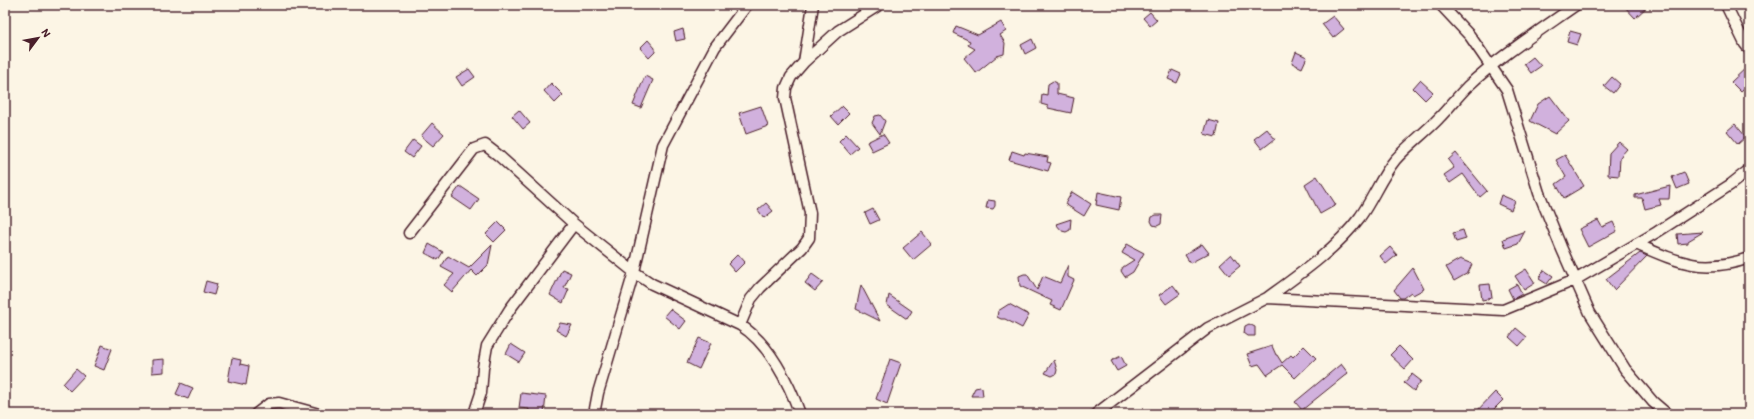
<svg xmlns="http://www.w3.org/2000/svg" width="1754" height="419" font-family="Itim,sans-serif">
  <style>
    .building { fill: #d1b1dd; stroke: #4a1f2b }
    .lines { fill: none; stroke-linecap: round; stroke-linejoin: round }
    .street-casing { stroke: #4a1f2b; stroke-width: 13 }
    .street { stroke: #fcf5e5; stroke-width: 10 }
  </style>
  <rect width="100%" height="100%" fill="#fcf5e5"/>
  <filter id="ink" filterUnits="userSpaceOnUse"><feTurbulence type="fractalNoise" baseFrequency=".025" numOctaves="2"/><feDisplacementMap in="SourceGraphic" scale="8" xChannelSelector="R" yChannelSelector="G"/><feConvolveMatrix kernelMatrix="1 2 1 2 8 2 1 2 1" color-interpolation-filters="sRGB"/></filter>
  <g filter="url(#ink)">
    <path class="building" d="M1623,5h26l-14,13z
      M1150,12l7,8 -7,6 -7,-8z
      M1333,16l11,13 -11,9 -11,-14z
      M1001,22l5,9 -6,4 5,8 -1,11 -7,2 -21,17 -12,-15 11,-9 -7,-4 2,-4 -17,-8 3,-7 22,9z
      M683,29l2,10 -9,2 -2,-9z
      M1570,31l11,3 -4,11 -10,-3z
      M1032,39l4,9 -11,6 -4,-9z
      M648,40l7,8v4l-6,6 -9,-10z
      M1296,52l11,5 -5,11 -10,-5z
      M1533,57l8,9 -10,7 -7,-9z
      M1749,65v20l-8,7 -10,-10z
      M469,69l6,8 -13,9 -6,-9z
      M1172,70l9,4 -4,9 -9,-4z
      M645,76l8,4 -12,28 -8,-3z
      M1612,77l8,7 -7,9 -9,-7z
      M1420,80l13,12 -8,8 -12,-12z
      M1053,81l4,2v11l17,4 -3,15 -23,-5v-2l-7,-2 1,-10 5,1 1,-11z
      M551,83l12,12 -8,8 -11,-12z
      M1550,96l19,25 -14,13 -25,-13 8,-17z
      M761,106l7,20 -22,8 -7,-21z
      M842,106l7,7 -11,11 -7,-8z
      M519,110l11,13 -7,6 -11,-13z
      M880,115l5,6 -5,13 -8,-11 3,-7z
      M1208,120l11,3 -3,14 -12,-3z
      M432,123l12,11 -11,12 -12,-10z
      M1735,124l11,13 -8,7 -11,-13z
      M1267,129l8,10 -13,10 -8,-10z
      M846,134l12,13 -8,7 -11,-13z
      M883,134l6,9 -17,8 -5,-9z
      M413,140l8,6 -9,12 -8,-6z
      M1619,142l8,7 -7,8 -1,19 -11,-1 1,-22z
      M1012,151l12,4 1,-2 23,4 -1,5 4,1 -3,8 -39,-11z
      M1456,153l31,38 -7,6 -17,-23 -13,9 -6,-8 10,-7 -6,-8z
      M1565,155l19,31 -20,12 -8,-14 10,-7 -10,-17z
      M1684,172l5,12 -12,5 -5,-12z
      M1317,176l19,29 -16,9 -15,-30z
      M460,186l19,13 -8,11 -19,-13z
      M1670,186l-1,13h-10l2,6 -16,4 -3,-11h-7v-3z
      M1072,192l19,12 -7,12 -19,-12z
      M1098,192l23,5 -2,13 -23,-5z
      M1501,195l14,6 -4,9 -13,-6z
      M988,200l7,1v5l-2,3 -7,-1z
      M766,203l7,8 -9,7 -6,-8z
      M873,209l6,11 -9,4 -5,-11z
      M1156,215h6l-1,9 -4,2 -4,-1 -2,-4 1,-4z
      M1071,219l-1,11 -4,2 -4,-1 -6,-7z
      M1598,220l4,7 11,-5 4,9 -29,16 -9,-18z
      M498,222l8,8 -12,12 -8,-8z
      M1463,230l3,9 -10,3 -3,-9z
      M1525,231l-7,13 -12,4 -3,-9z
      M922,232l10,12 -19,16 -10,-12z
      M1703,232l-15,9v2l-10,1 -1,-10z
      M429,244l14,8 -5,8 -13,-7z
      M1127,244l17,9 -11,19 -8,5 -4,-6 2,-4 11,-7 -12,-7z
      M1202,244l7,9 -19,10 -5,-8z
      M492,245l-4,20 -11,11 -6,-6 -19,22 -8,-7 10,-11 -13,-7 7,-11 21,12z
      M1390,247l7,8 -11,9 -6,-8z
      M1640,253l7,3 -33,34 -8,-11z
      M738,254l7,8 -10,10 -7,-8z
      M1231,254l9,12 -11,9 -9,-11z
      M1460,259l12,5 -4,9 -14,8 -8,-14z
      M1068,265v12l6,3 -13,30 -11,-5 2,-4 -32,-15 -1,-10 5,-2h3l10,16 6,-14 17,7z
      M1413,268l11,21 -11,6 -2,-3 -8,6h-3l-6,-8z
      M562,269l9,4 -7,15 5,1 -6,14 -13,-8z
      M1526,269l9,14 -11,7 -9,-14z
      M1544,270l9,6 -6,8 -8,-5z
      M812,274l11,8 -8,9 -10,-8z
      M206,281l11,3 -3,11 -11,-3z
      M1490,284l2,14 -10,2 -2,-15z
      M1517,284l5,10 -9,5 -5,-10z
      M861,285l19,36 -24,-12z
      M1173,285l7,9 -14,10 -7,-9z
      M889,295l23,16 -5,8 -20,-14z
      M1009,304l20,11 -7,13 -17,-9h-4l-4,-2 1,-6z
      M670,309l16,12 -6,8 -16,-13z
      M560,323l12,2 -6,11 -10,-6z
      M1249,324l6,3v9h-7l-4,-3 1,-7z
      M1516,328l11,9 -8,9 -10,-9z
      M699,338l12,5 -12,26 -12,-6z
      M511,344l14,9 -6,9 -13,-8z
      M102,345l10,4 -8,21 -10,-4z
      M1272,346l4,9h1l5,8 9,-8 2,2 11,-11 12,12 -21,20 -13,-13 -15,10 -8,-11 -7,2 -5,-12z
      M1399,346l14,14 -8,9 -15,-14z
      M1121,356l5,10 -9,5 -6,-10z
      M232,358l9,2 -1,4 9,2 -3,19 -18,-4z
      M164,359v13l-12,1v-13z
      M890,359l11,4 -14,41 -11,-5z
      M1054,360l3,10 -1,4 -4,2 -7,-3z
      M1341,364l7,9 -46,37 -7,-8z
      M76,369l8,7 -14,15 -7,-7z
      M1412,374l9,7 -7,10 -10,-8z
      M181,383l12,5 -5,11 -12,-5z
      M980,387l2,1 1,8h-12l4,-8z
      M1495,392l8,8 -14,14h-15z
      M521,393l25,3 -2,18h-16l1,-5 -10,-1z"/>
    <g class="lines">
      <defs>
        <path id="street" d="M1441,5l29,31 37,54 32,103 22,54 29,66 35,56 28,33 14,12
          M1726,5l19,39 4,5
          M804,62l9,-57
          M409,233l65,-84 11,-4 13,10 76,69 60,48 29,-127 52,-98 32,-42
          M1636,244c42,18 67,30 113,14
          M1267,298c33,-24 68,-48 93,-81 13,-18 21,-40 35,-57 13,-15 30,-27 44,-42 10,-10 18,-21 28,-31 33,-31 72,-56 109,-82
          M740,325l11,-26 9,-11 42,-40 7,-10 1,-25 -25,-115 1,-10 5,-11 13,-15 34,-31 41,-26
          M256,414l13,-10 10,-1 40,11
          M474,414l7,-21 2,-25 4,-22 23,-37 64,-85
          M594,414l4,-21 36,-121 18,12 88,41c29,18 49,58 60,89
          M1096,414l112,-86 59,-30 236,12 72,-30 82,-48 73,-47 19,-15"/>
      </defs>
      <use href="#street" class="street-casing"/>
      <use href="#street" class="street"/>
    </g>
  </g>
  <rect width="1754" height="419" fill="none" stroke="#fcf5e5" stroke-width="20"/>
  <rect x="10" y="10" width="1734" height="399" fill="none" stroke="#4a1f2b" stroke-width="1.5" filter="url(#ink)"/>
  <g transform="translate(38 38) rotate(58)" stroke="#fcf5e5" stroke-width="3" paint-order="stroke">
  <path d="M0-3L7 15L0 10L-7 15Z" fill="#4a1f2b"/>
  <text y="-6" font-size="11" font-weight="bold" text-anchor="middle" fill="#4a1f2b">N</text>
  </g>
</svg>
